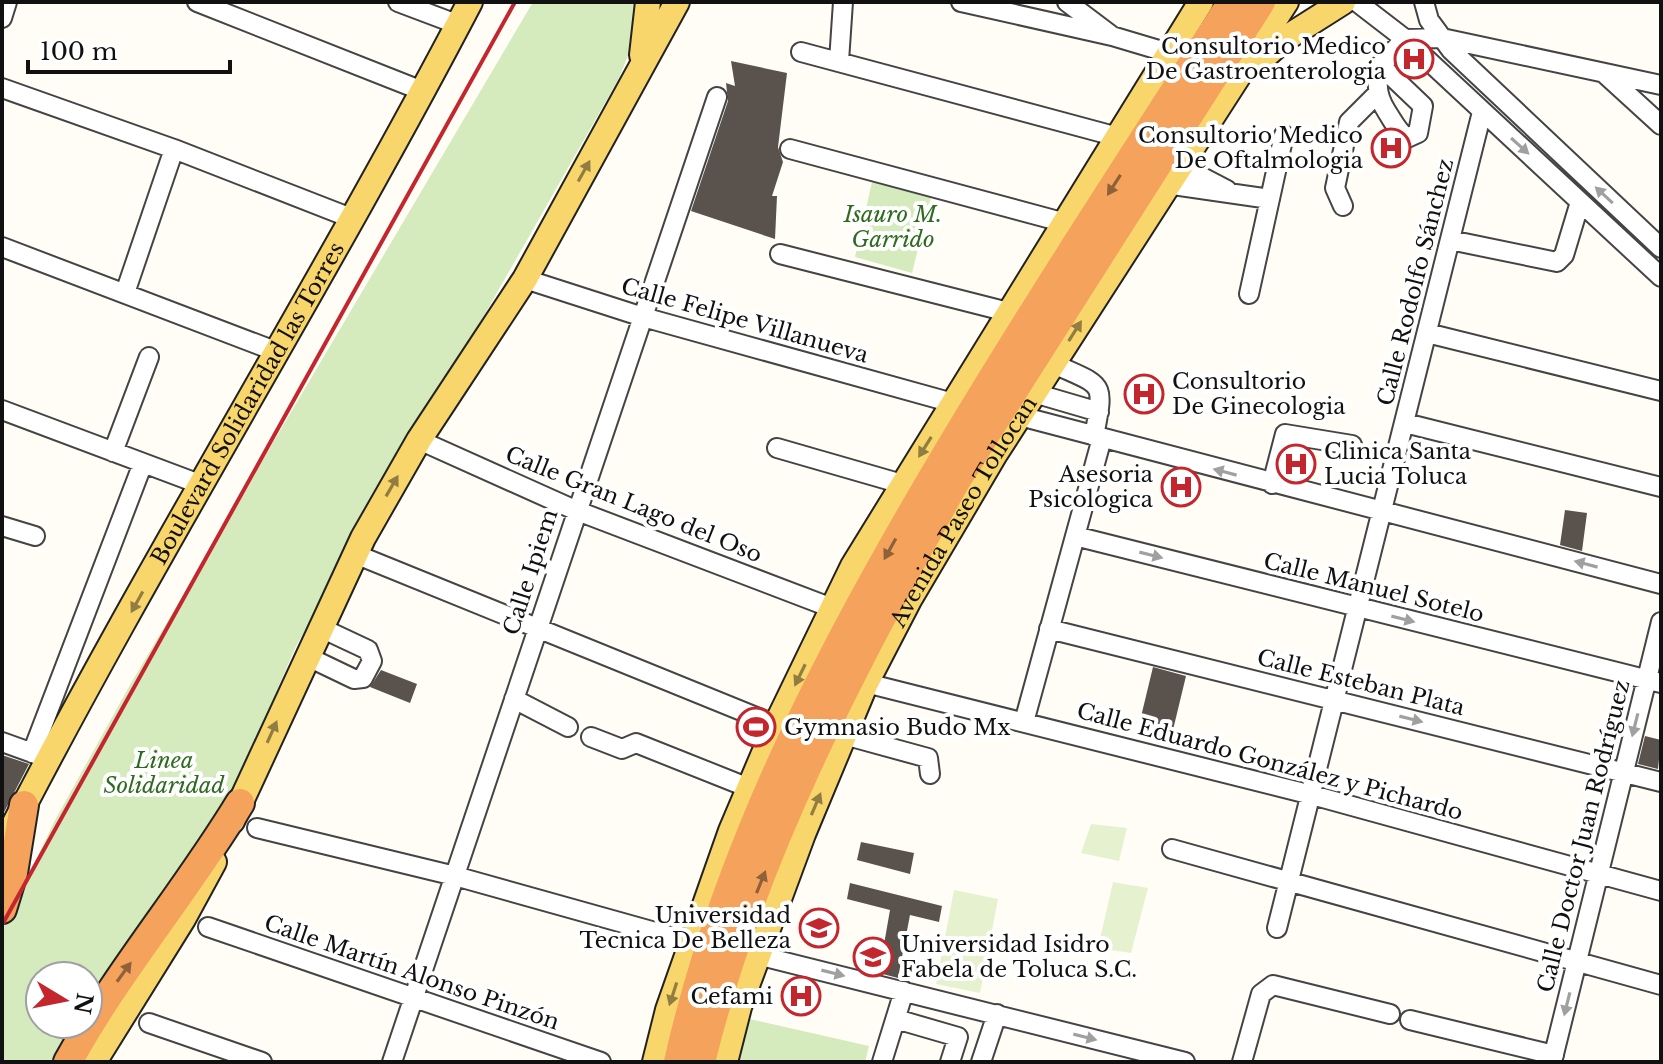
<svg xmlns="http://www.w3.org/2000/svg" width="1663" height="1064" font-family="'Libre Baskerville',serif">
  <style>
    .green { fill: #d5ebbd }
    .pitch { fill: #e6f2cf }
    .building { fill: #5a524d }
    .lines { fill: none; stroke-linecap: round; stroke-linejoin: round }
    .minor-casing { stroke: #444; stroke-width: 22 }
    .major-casing { stroke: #222; stroke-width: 28 }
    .highway-casing { stroke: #222; stroke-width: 32 }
    .minor { stroke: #fff; stroke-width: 18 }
    .major { stroke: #f9d66b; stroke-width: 24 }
    .highway { stroke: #f5a25d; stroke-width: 28 }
    .rail { stroke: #c4262e; stroke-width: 4 }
    .oneway { fill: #a0a0a0 }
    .oneway2 { fill: #917d42 }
    .oneway3 { fill: #8e613b }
    .labels { text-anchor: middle; stroke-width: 8; stroke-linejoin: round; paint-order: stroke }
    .poi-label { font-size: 22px; fill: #111; stroke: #fff; text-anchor: end }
    .park-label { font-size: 22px; font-style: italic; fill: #2f6b1f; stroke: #fff }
    .street-label { font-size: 22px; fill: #111; stroke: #fff }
  </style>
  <rect width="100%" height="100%" fill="#fffdf5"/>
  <path class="green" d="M533,2h102l5,7 -7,35 -15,36 -322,566 -68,158 -140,207v-35h-48v48h40l-24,38h-54v-131l52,-109 76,-137z
    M872,182l59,15 -19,76 -57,-16z
    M745,1018l124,28 -4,16h-131z"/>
  <path class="pitch" d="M1091,824l36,4 -8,33 -38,-8z
    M1113,882l35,6 -17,65 -33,-5z
    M954,890l44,9 -18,94 -44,-9z"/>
  <path class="building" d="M731,61l56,12 -9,74 5,15 -11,34h5l-2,43 -84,-28 37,-110 -2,-18 9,3z
    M1565,510l22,3 -5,38 -22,-6z
    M1153,667l33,9 -14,58 -33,-9z
    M381,670l36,14 -7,19 -40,-16z
    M1609,711l12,2 -6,30 -12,-3z
    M1645,736l16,4 -3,29 -20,-5z
    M2,755l27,9 -27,52z
    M861,842l53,11 -4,21 -53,-14z
    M850,883l92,23 -3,16 -29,-7 -12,63 -19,-5 11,-63 -43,-11z"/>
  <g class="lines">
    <defs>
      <path id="minor" d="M197,2l228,90
        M398,2l61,23
        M961,2l151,34
        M1067,2l45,34 57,17
        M1357,2l48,37 256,238
        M1424,2l5,18 22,30 210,198
        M2,18l5,-16
        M801,52l317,85
        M839,61l4,-59
        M1380,65l43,41 -5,27 -11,5c-9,-6 -14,-17 -20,-26 -20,-31 -5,-51 18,-73l37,-1 219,47
        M1604,73l57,52
        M2,88l172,61 177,69
        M790,149l272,73
        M1179,165l48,25
        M1166,184l104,15
        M1343,206l-8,-18 14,-66 28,-28
        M1450,240l107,22 7,-7 16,-53
        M2,247l273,104
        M780,254l228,58
        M525,279l118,38 310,86
        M125,293l49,-144
        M1249,294l35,-159
        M1427,333l234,58
        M1054,364c50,23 51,16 40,72
        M1034,393l65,19
        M2,410l200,75
        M1020,416l641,168
        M1405,423l256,64
        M419,440l156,70 257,98
        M777,448l125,36
        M113,452l36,-95
        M1272,484l13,-50 67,11
        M2,526l33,10
        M1075,536l586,147
        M355,554l421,171
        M1049,629l612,153
        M306,656l48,23 9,-1 9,-17 -4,-11 -49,-23
        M866,683l446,112 349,96
        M514,699l54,28
        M1024,722l78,-284
        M844,735l84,23 2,16
        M591,737l31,12 14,-6 113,45
        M2,742l39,14
        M32,753l111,-290
        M257,828l198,48 236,66
        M1172,849l489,136
        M208,927l393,135
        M1277,928l205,-816
        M757,955l428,107
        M896,1019l62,18 -8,25
        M1410,1020l144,35
        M149,1023l113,39
        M392,1062l325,-965
        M882,1062l22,-71
        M981,1062l16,-48
        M1242,1062l19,-68 12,-9 117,29
        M1552,1062l109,-440"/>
      <g id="major">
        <path d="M642,55l6,-53"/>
        <path d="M1256,64l27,-24 60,-38"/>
        <path d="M232,821l131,-283 56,-98 106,-161 152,-277"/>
        <path id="s1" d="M2,848c147,-287 319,-561 468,-846"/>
        <path d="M94,1062l89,-143 31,-57"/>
        <path d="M655,1062l13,-52 63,-179 45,-106 77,-159 348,-564"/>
        <path id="s2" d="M725,1062l14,-55 64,-173 63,-151 43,-83 86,-146 291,-452"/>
      </g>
      <path id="highway" d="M2,909l11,-36 11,-68
        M68,1062c50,-91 118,-170 172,-259
        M678,1062c50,-222 160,-428 276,-621 89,-148 184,-293 278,-439
        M701,1062c50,-204 152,-397 254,-579l306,-481"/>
    </defs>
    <use href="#minor" class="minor-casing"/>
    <use href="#major" class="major-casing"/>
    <use href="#highway" class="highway-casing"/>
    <use href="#minor" class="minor"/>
    <use href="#major" class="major"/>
    <use href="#highway" class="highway"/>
    <path class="rail" d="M2,925l513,-923"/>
  </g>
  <defs><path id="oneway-solid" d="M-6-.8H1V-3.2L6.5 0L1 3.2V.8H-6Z" transform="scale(2)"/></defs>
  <g class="oneway">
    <use href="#oneway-solid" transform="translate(1520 146) rotate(42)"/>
    <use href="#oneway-solid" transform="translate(1604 195) rotate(-137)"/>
    <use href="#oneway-solid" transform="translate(1225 472) rotate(-165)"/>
    <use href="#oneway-solid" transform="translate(1151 555) rotate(14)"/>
    <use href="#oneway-solid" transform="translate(1586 564) rotate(-165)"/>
    <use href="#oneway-solid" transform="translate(1403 619) rotate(14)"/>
    <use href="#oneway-solid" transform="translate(1411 719) rotate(14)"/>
    <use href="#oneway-solid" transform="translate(1635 725) rotate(104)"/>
    <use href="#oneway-solid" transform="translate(833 973) rotate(14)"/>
    <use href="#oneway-solid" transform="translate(1567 1004) rotate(104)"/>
    <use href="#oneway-solid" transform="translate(1085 1037) rotate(14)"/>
  </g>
  <g class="oneway2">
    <use href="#oneway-solid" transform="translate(584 171) rotate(-61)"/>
    <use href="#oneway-solid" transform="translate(1075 331) rotate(-58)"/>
    <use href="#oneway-solid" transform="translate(925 447) rotate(122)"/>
    <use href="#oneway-solid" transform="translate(392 486) rotate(-60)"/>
    <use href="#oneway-solid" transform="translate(137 602) rotate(119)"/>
    <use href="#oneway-solid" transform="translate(800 675) rotate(116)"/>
    <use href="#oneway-solid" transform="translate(272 732) rotate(-66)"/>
    <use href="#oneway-solid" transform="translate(816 804) rotate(-67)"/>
    <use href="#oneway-solid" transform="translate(673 994) rotate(108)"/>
  </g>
  <g class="oneway3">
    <use href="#oneway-solid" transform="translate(1114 185) rotate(123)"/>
    <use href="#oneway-solid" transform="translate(890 549) rotate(119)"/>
    <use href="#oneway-solid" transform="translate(761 882) rotate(-68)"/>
    <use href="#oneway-solid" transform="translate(124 972) rotate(-54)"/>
  </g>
  <defs>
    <symbol id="hospital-ring" viewBox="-11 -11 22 22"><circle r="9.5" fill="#fff" stroke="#c4262e" stroke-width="1.5"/><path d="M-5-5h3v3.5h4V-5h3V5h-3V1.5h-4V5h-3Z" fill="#c4262e"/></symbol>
    <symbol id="stadium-ring" viewBox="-11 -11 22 22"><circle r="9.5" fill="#fff" stroke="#c4262e" stroke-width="1.5"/><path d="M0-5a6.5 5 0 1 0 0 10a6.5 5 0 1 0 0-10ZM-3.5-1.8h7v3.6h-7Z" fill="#c4262e"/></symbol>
    <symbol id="university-ring" viewBox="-11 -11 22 22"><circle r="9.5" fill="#fff" stroke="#c4262e" stroke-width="1.5"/><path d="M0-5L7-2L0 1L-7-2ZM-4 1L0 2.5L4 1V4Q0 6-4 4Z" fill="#c4262e"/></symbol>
  </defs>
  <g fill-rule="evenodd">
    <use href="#hospital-ring" x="1392" y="37" width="44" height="44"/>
    <use href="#hospital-ring" x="1369" y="126" width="44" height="44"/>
    <use href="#hospital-ring" x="1122" y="372" width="44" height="44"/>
    <use href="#hospital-ring" x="1274" y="442" width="44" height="44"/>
    <use href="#hospital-ring" x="1159" y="465" width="44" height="44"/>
    <use href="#stadium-ring" x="734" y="705" width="44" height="44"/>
    <use href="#university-ring" x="797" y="906" width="44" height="44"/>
    <use href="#university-ring" x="851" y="935" width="44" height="44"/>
    <use href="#hospital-ring" x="779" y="974" width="44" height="44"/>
  </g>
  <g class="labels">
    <g class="poi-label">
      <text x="1386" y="54">Consultorio Medico<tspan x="1386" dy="25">De Gastroenterologia</tspan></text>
      <text x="1363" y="143">Consultorio Medico<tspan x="1363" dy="25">De Oftalmologia</tspan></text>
      <text x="1172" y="389" text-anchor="start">Consultorio<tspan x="1172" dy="25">De Ginecologia</tspan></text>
      <text x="1324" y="459" text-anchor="start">Clinica Santa<tspan x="1324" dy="25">Lucia Toluca</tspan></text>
      <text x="1153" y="482">Asesoria<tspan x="1153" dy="25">Psicologica</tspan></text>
      <text x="784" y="735" text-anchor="start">Gymnasio Budo Mx</text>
      <text x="791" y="923">Universidad<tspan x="791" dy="25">Tecnica De Belleza</tspan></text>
      <text x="901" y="952" text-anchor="start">Universidad Isidro<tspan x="901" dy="25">Fabela de Toluca S.C.</tspan></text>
      <text x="773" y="1004">Cefami</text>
    </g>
    <g class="park-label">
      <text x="893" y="222">Isauro M.<tspan x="893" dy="25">Garrido</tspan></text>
      <text x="164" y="768">Linea<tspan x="164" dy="25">Solidaridad</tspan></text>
    </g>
    <g class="street-label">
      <text transform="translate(1415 282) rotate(-76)" y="8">Calle Rodolfo Sánchez</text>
      <text transform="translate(745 320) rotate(16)" y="8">Calle Felipe Villanueva</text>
      <text dy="8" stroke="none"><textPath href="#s1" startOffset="508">Boulevard Solidaridad las Torres</textPath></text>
      <text transform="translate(634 504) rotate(22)" y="8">Calle Gran Lago del Oso</text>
      <text dy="8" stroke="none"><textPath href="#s2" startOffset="602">Avenida Paseo Tollocan</textPath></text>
      <text transform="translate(530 572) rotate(-72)" y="8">Calle Ipiem</text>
      <text transform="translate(1374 587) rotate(14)" y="8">Calle Manuel Sotelo</text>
      <text transform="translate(1361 682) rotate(14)" y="8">Calle Esteban Plata</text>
      <text transform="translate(1270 761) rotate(15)" y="8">Calle Eduardo González y Pichardo</text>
      <text transform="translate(1583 836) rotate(-76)" y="8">Calle Doctor Juan Rodríguez</text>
      <text transform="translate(412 972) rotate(19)" y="8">Calle Martín Alonso Pinzón</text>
    </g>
  </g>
  <rect width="1663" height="1064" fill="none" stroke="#111111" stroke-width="8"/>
  <g transform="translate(64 1000) rotate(100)"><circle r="38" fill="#ffffff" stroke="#a0a0a0" stroke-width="2"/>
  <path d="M0-6L14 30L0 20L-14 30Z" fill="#c4262e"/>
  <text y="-12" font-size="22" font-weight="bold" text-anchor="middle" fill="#111111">N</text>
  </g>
  <path d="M28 60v12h202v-12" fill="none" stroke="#111111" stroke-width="4"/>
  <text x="40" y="60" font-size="24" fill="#111111" stroke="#ffffff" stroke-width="6" paint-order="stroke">100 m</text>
</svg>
